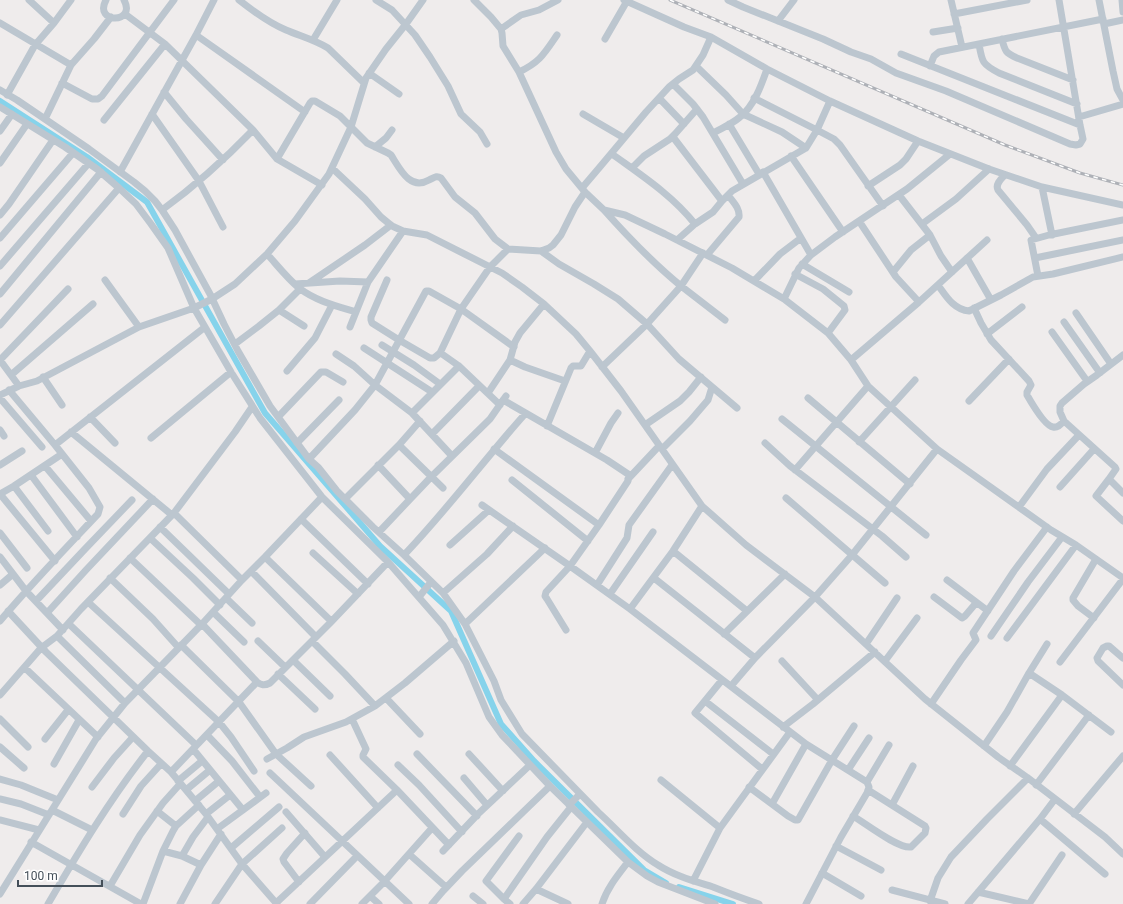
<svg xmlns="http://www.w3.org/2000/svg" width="1123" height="904" font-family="Roboto,sans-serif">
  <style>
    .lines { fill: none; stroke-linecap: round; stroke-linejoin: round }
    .canal { stroke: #86d3eb; stroke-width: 6 }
    .minor { stroke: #bcc6cf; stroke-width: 7 }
    .rail-casing { stroke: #aeb1b7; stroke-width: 3 }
    .rail { stroke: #fff; stroke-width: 1.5; stroke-dasharray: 4.5; stroke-linecap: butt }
  </style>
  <rect width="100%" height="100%" fill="#efecec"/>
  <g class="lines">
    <path class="canal" d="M0,101l87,56 60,45 118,211 115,133 71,65 50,113 33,37 110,109 22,13
      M679,887l54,17"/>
    <path class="minor" d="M29,0l25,23
      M106,0c-13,24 31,24 18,0
      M239,0c14,11 30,23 47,30 14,6 29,10 42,18l36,35
      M376,0l16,10 23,25 15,22 18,29 13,28 19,18 7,12
      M474,0l17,17 10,12 1,4 1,13 16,26 37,80 10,17 19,23 19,18 21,5 40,19 67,34 52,31 44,34 23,27 17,26 69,63 114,81 25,15 47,33
      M624,0l60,27 27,10 56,32 63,32 88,40 71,28 53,18 81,18
      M728,0l15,7 80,32 28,13 20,7 25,14 50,18 124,53 6,1 4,-1 3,-5 -3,-14 -21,-125
      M951,0l11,47
      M1099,0l14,71 4,18 6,11
      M1122,0l1,12
      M125,14l40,30 88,86 24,29 45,26
      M954,14l73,-14
      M778,21l16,-21
      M0,23l71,42
      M1104,24l19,-4
      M501,29l20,-14 18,-5 19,-10
      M933,32l25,-4
      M196,35l109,77
      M605,39l22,-38
      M1002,39c3,13 4,14 15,19l56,22
      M313,40l24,-40
      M979,44c3,18 3,20 20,29l78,31
      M901,54l179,71
      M696,66l30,29 17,19 39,18 24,16
      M930,66l4,-10 5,-4 164,-33
      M519,72c21,-10 25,-18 38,-37
      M369,73l30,21
      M62,83l30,16h6l4,-3 72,-96
      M673,84l20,20 10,13 40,67
      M0,90l17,10 72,49 45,33 11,9 10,10 7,9 13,20 35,64 14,30 14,27 32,55 39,53 9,8 19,24 36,36 31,28 39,38 22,31 29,57 7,19 21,34 76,78c20,18 37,39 60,53 17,11 36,16 55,22 15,6 31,12 46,17
      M164,92l22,27 37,41
      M7,95l28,-50 19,-22 17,-23
      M659,98l25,26
      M754,98l63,32 17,9 6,6 43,61
      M0,107l65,40 32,22 22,19 17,16 15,20 17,24 26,60 11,19 26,45 29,46 62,79 66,65 55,63 23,38 23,54 13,18 48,51 78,76 19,14 11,6 57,22
      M152,114l47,67 24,46
      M583,114l41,24
      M1079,117l44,-13
      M45,119l26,-54 23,-26 17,-22
      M104,120l61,-76
      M729,124l30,50
      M0,131l12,-17
      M713,133c9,-5 19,-9 27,-16 14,-11 21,-31 27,-48
      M673,137l49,64
      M375,147l11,-9 6,-8
      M612,154c29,21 60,41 83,70
      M791,156l52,76
      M277,159l33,-56 2,-2h3l25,15 27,27 21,10 3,2c9,14 19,36 38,25 5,-2 7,-5 12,-2l14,19 20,16 20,26 13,10 33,2 8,-3 4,-3 8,-10 14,-28 10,-15
      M0,163l27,-39
      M332,168l33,31 16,18 11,9 11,5 24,4 75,38 20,14 22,17 32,30 14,17 31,40 81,115 44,39 69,52 110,102 73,58 30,21 77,59 18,17
      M632,168l12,-12 26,-17 5,-5 22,-25
      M120,172l76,-137 18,-35
      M763,172l48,83
      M1005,175c-4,4 -10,9 -7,15l29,35 9,13
      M868,186l32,-21 6,-6 12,-18
      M1042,187l10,48
      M582,188l17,-20 47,-56 23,-25 10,-8 14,-9 10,-15 8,-18
      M899,195l31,40 11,21 11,16
      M162,210c33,-24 62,-50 91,-80
      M0,215l9,-11 44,-64
      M859,221l37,56 23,25
      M922,224l34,-25 33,-30
      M0,238l73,-85
      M677,240l18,-16 18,-12 9,-11 10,-10 74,-43 11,-18 13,-29
      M541,251l18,13 35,20 24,15 29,25 32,35 58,49
      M703,253l-22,33 44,34
      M267,254c10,11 20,24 32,34 17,13 37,18 57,24
      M707,255l32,-38c1,-9 -6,-15 -11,-22
      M967,258l24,42
      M1035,258l88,-18
      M802,264l47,28
      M0,266l88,-102
      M893,272l18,-22 19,-15
      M795,274l28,15 21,17 1,4 -17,23
      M1038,276l-7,-36 18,-5 74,-15
      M105,280l34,47
      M387,280l-16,37v3l1,3 27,17 31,18h4l6,-5 2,1 17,12 41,39
      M754,281l26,-27 21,-16
      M309,283l56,-38 26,-20
      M295,284l45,-3 28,1
      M938,285c8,11 16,25 31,26l32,-16 32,-18 20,-3 70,-17
      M0,294l101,-122
      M784,299l15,-31 12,-13 24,-18 72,-48 43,-35
      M974,308l7,15 10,17 38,41 2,4 -4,7v3c4,7 18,31 26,32 5,1 8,-3 11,-6
      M279,310l25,16
      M1076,313l35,51
      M1064,322l36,51
      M0,325l119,-137
      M350,327l18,-45 35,-51
      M1052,332l35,49
      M987,334l35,-27
      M235,344l24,-18 20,-16 21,-21
      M382,345l32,20 26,19
      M364,348l68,44
      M440,353l21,-44 29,-42 18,-18
      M336,354l18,12 21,19 37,28 40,43
      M1123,355l-26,20 -13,9 -22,19 -2,3v6l4,9 51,46 1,2 -7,10 14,14
      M0,360l68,-71
      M0,360l19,26
      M510,360l15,7 40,14
      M851,360l68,-58 68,-62
      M602,367l45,-43 34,-38c-28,-23 -53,-49 -77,-76
      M287,371l28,-33 17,-33
      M11,375l82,-71
      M43,377l19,28
      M488,393l22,-33 5,-18 5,-9 24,-29
      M0,395l19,-9 18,-5 102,-54 55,-19 18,-9 23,-15 32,-30 28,-33 34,-47 22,-47 15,-49 20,-29 20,-25 17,-24
      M0,398l42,49
      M808,398l102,86
      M503,400l104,60 21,14 1,3 -1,4 -29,44 -29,41 -24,26 -1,4 2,3 19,31
      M969,401l40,-42
      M412,413l47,-47
      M279,416l42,-44h5l17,10
      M90,417l25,26
      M782,419l144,116
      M645,425l35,-24 9,-9 12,-15
      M547,426l24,-58 2,-2h8l9,-15
      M0,430l4,6
      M71,432l101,83
      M432,434l47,-48
      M151,438l80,-66
      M859,442l56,-62
      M297,443l42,-43
      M765,443l25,23 92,70 24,21
      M55,445l150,-118
      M399,445l44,43
      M494,449l105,76
      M662,449l28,-28 18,-21 4,-13
      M595,453l16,-30 7,-10
      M309,459l46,-49 20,-25 51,-94h3l32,18 53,38
      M0,465l22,-14
      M378,465l32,34
      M45,466l46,55
      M795,470l73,-84
      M31,475l46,62
      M628,479l31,-33
      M1109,479l-13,17 27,25
      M512,480l76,61
      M14,486l34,45
      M1060,487l34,-38
      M0,494l55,67
      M0,494l14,-8 48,-32
      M786,498l99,85
      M345,499l54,-54 21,-24
      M482,505l88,61 60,43 176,135 61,38 2,5 -2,6 -26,44 -35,67
      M1019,507l28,-38 32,-34
      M174,513l68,67
      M301,519l67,65
      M160,527l69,67
      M379,532l52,-55 59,-58 16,-23
      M0,533l27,35
      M150,538l43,40 27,27
      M450,545l39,-35
      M673,551l74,60
      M313,553l45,41
      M404,555c43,-45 80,-95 121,-141
      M0,557l26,34 37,39
      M265,557l66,64
      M130,558l71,67
      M251,571l65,66
      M110,578l43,41 25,28
      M654,578l101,80
      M947,580l41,31
      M0,585l13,-11
      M597,585l30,-47 2,-13 43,-60
      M443,593l44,-39 26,-28
      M610,594l43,-62
      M419,597l12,-15
      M934,597l28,21 3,-2 11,-13
      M226,598l26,25
      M36,601l49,-52 47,-49
      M88,602l131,120 12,15 23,34
      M630,609l43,-58 29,-45
      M8,611l38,41 102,99 23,21 35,42 36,50 35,40
      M213,612l31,30
      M47,613l39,-43 67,-71
      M1094,618l-16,-12 -5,-6v-2l23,-39
      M0,621c31,-37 65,-72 98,-107l2,-7 -11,-19 -34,-43 -46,-55
      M69,624l127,121
      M202,624l55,58c4,3 7,4 13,1l60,-60 58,-61
      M465,624l80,-76
      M724,634l61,-60
      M57,636l68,67
      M991,636l37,-54 34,-45
      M1007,638l69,-93
      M258,641l27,26
      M312,641l33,33 30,32
      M866,644l31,-46
      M181,645l58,57 37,52 35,32
      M1123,658l-14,-12h-2l-4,2 -6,10 1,3 25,24
      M293,660l37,36
      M782,661l36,39
      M885,661l32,-43
      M1060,662l63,-83
      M25,668l73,69
      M1029,673l33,22 49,37
      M278,674l37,35
      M722,680l-27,33 67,56
      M731,686l24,-28 60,-61 37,-42 85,-106
      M0,695l41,-47 16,-12 24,-27 93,-96 61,-81 17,-25
      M386,698l34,36
      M705,701l68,53
      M931,704l30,-44 15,-20 -3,-7 41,-62 33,-44
      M0,719l28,28
      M352,719l14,30 -3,6v2l34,33 52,55
      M783,727l30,-23 62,-52
      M207,735l25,26 28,36
      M45,739l23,-29
      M984,746l23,-34 22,-39 18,-29
      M0,747l24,21
      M193,749l50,61
      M417,754l60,62
      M469,754l34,37
      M330,755l48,53
      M267,759l20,-11 17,-11 42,-15 29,-16 30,-23 49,-42
      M54,764l25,-44
      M398,765l21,20 43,47
      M1010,766l52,-71
      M848,770l21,-32
      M171,772l86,-90
      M270,773l139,131
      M464,778l23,27
      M0,779l21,6 37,15
      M661,780l59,48
      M178,781l24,-20
      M867,782l22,-37
      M1036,785l53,-70
      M92,787l22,-29 19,-21
      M749,787l39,29 7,4h3l34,-60 22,-34
      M186,790l24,-20
      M0,799l21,5 28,11
      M195,801l24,-20
      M772,804l34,-60
      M569,805l11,-11
      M892,805l21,-39
      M52,810l40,20
      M157,811l19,15
      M286,812l39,45
      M123,814l18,-28 20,-22
      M206,814l24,-19
      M1074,814l49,-58
      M853,816c12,7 45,33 58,31l14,-14 1,-5 -1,-2 -57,-36
      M1040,819l65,55
      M0,820l39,10
      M217,829l49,-36
      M31,842l110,62
      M836,846l45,24
      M231,848l48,-41
      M163,851l19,5 19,9
      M443,851l35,-37 52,-49
      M409,854l37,33
      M182,856l11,-19 15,-20
      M822,873l39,23
      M693,881l27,-53 70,-96
      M299,882l-15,-20 -1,-3 4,-6 18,-20
      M110,886l30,-51 23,-32 17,-19
      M536,889l32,15
      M892,890l53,14
      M978,892l51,12
      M0,894l96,-155 29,-36 77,-79 40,-44 23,-23 57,-60
      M370,896l9,8
      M473,896l10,8
      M504,899l43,-62 24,-30
      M930,901l8,-23 13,-21 36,-38 41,-41
      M276,903l121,-113
      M48,904c31,-53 62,-105 100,-153
      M143,904l20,-53 10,-20 3,-5 23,-21
      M180,904l21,-39 20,-31
      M215,904l27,-40 40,-36
      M310,904l47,-48
      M362,904l21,-21 49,-55
      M432,904l11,-13 19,-20 88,-85
      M510,904l-6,-5 -18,-18 33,-45
      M523,904l13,-15 51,-67
      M602,904c5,-16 16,-29 26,-42
      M968,904l72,-85 15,-20
      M1029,904l33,-49"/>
    <defs>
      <path id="rail" d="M670,0l335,145 75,28 43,12"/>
    </defs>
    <use href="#rail" class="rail-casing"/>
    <use href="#rail" class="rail"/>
  </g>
  <path d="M18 880v6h84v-6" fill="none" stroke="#444f59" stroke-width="2"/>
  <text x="24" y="880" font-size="12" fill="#444f59" stroke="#ffffff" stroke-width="3" paint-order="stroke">100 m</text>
</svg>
